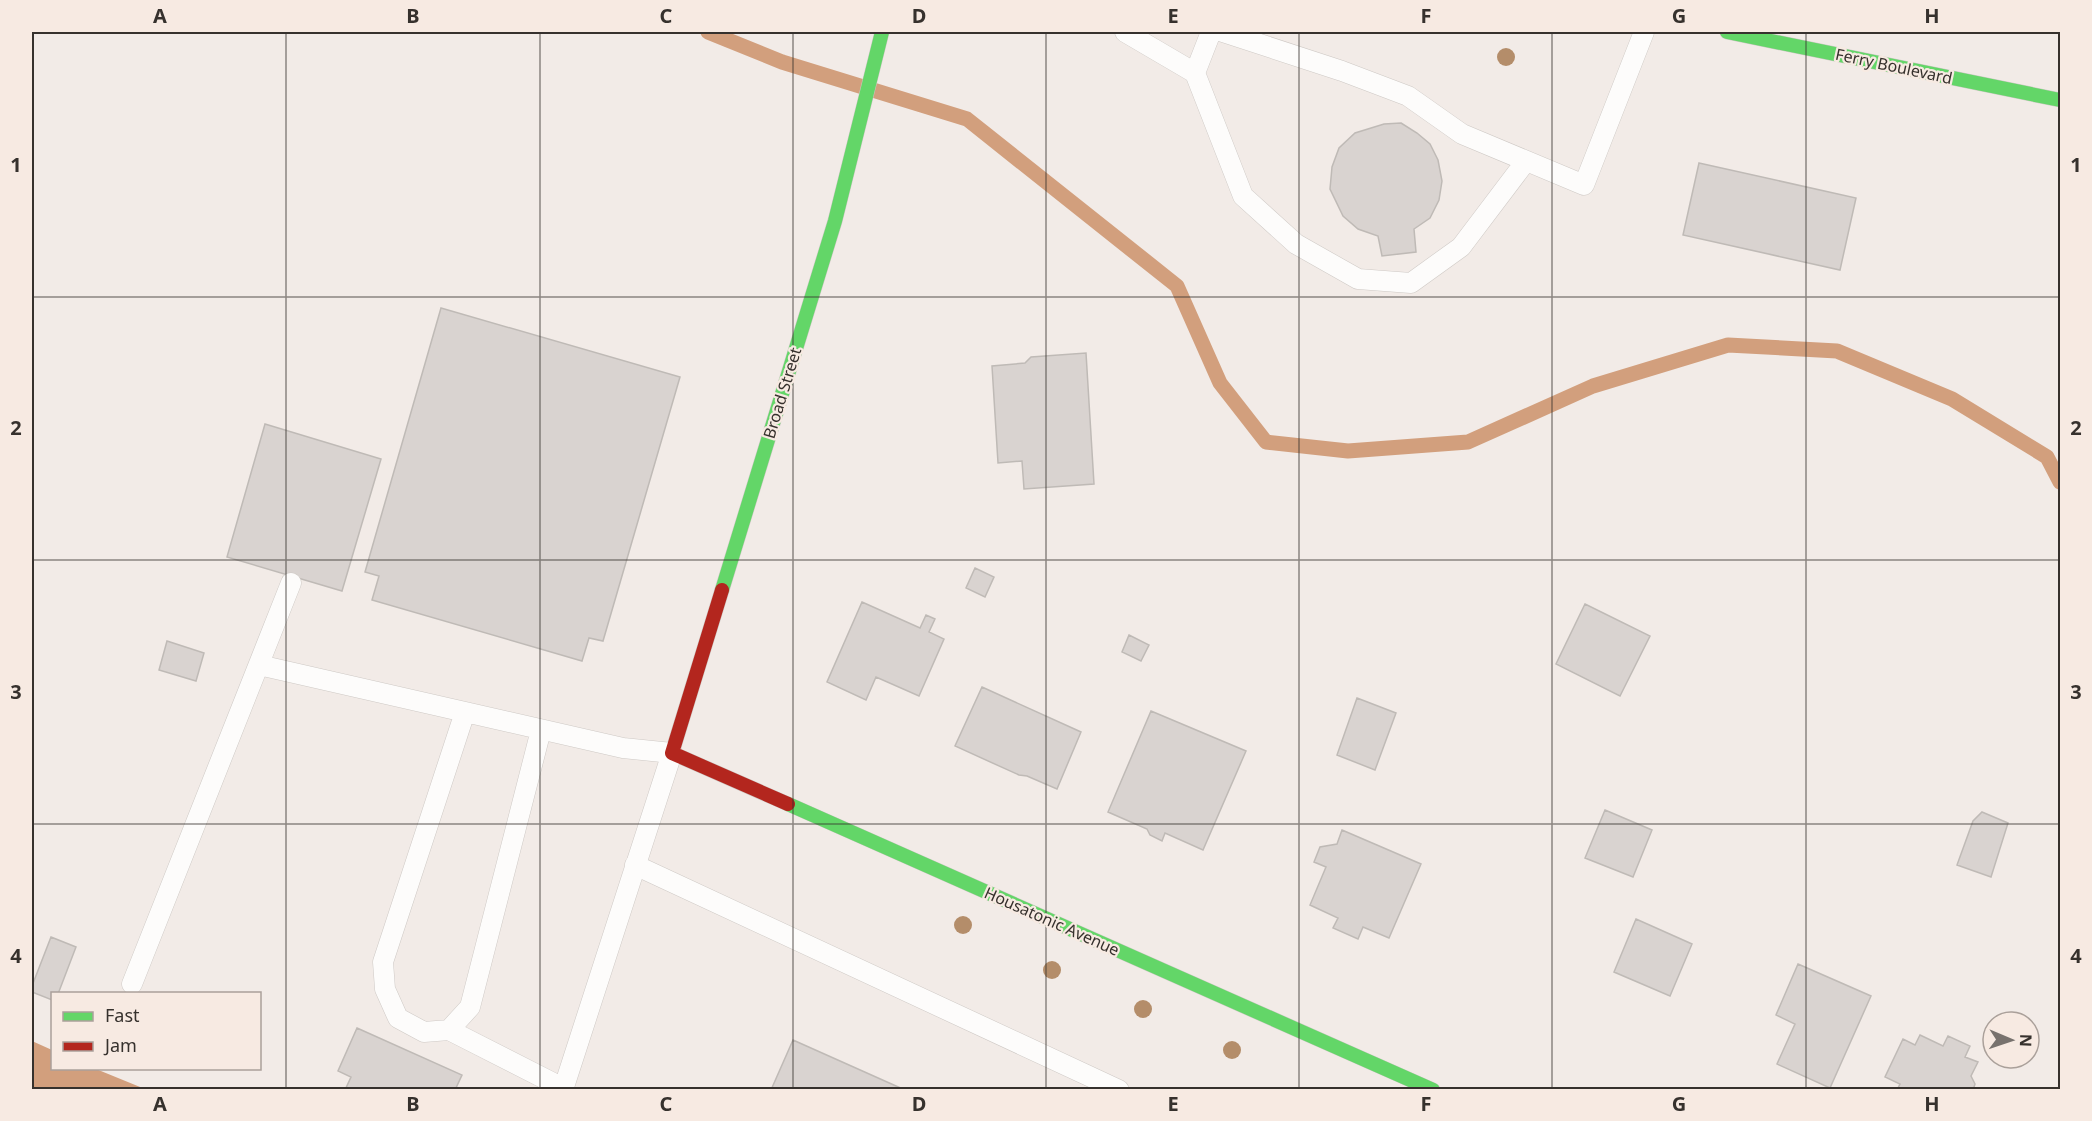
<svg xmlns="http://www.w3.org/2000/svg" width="2092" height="1121" font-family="'Noto Sans',sans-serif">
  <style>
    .water { fill: #d29f7d }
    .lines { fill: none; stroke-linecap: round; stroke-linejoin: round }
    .stream { stroke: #d29f7d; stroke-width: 15 }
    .building { fill: #d9d3d0; stroke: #bfbab6; stroke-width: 1.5 }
    .lane-casing { stroke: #cec9c5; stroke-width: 21 }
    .fast-casing { stroke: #cec9c5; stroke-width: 15 }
    .jam-casing { stroke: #cec9c5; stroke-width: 15 }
    .lane { stroke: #fdfcfb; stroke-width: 20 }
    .fast { stroke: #63d668; stroke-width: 14 }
    .jam { stroke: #b3261e; stroke-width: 14 }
    .tree { fill: #b48d6a }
    .grid { fill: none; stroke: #36312d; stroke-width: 1.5; stroke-opacity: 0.55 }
    .labels { text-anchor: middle; stroke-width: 4.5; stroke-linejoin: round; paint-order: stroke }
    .street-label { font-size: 16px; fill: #36312d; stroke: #f7eae2 }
    .neatline { fill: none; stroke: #36312d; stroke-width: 2 }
    .grid-label { font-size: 20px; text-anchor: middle; font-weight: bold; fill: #36312d }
  </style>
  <rect width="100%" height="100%" fill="#f2ebe7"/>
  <path class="water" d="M32,1041l20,9v18l44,1 49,20h-113z"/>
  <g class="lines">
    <path class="stream" d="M708,32l74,30 185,57 210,167 43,97 46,59 82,9 120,-9 125,-56 135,-41 109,6 115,48 95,58 13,25"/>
  </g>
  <path class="building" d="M1401,123l16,10 13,11 8,16 4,21 -3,19 -9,18 -16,11 2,23 -34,4 -4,-20 -20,-7 -15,-13 -13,-27 2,-22 7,-19 16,-15 29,-9z
    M1699,163l157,35 -16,72 -157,-35z
    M441,308l239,69 -77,264 -14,-3 -7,23 -210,-61 7,-24 -14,-4z
    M1086,353l8,131 -70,5 -2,-28 -24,2 -6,-97 33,-3 6,-6z
    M265,424l116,35 -39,132 -115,-34z
    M975,568l19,9 -9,20 -19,-9z
    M862,602l58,26 6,-13 9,4 -6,13 15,7 -25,57 -43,-19 -10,23 -39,-18z
    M1585,604l65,32 -30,60 -64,-32z
    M1129,635l20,10 -8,16 -19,-9z
    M167,641l37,12 -8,28 -37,-11z
    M982,687l99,45 -24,57 -30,-13 -8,-1 -64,-29z
    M1357,698l39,15 -21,57 -38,-15z
    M1151,711l95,40 -43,99 -38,-17 -3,8 -12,-6 -3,-6 -39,-17z
    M1605,810l47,20 -19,47 -48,-19z
    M1982,812l26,11 -17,54 -34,-12 16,-44z
    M1342,830l79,34 -32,74 -26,-11 -5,12 -25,-11 5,-10 -28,-13 16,-38 -12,-5 6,-15 17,-3z
    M1636,919l56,25 -22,52 -56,-24z
    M51,937l25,10 -18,47h-6v6l-20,-8v-6z
    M1798,964l73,32 -41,92 -53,-24 18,-40 -19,-9z
    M357,1028l105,47 -7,15h-110l6,-13 -13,-6z
    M1920,1035l23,11 5,-10 22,10 -5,11 13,5 -7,14 4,8 -2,6h-76l3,-6 -15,-7 18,-38 12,6z
    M793,1040l112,50h-134z"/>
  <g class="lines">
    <defs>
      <path id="lane" d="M1125,32l70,41 16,-41
        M1223,32l119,39 66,25 54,38 122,51 60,-153
        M1195,73l48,123 53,48 62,35 53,4 50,-36 65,-86
        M259,665l364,83 49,5 -109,337
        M465,712l-82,250 2,27 13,29 26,14 25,-2 21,-23 71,-277
        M635,865l484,225
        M132,984l159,-401
        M449,1030l114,58"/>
      <path id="fast" d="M1727,32l333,68
        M722,590l113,-369 47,-189
        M788,804l645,286"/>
      <path id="jam" d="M722,590l-50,163 116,51"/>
    </defs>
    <use href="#lane" class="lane-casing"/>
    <use href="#fast" class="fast-casing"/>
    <use href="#jam" class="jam-casing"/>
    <use href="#lane" class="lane"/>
    <use href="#fast" class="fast"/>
    <use href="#jam" class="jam"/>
  </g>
  <g class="tree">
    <circle cx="1506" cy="57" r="9"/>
    <circle cx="963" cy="925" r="9"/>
    <circle cx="1052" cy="970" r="9"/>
    <circle cx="1143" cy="1009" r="9"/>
    <circle cx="1232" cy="1050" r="9"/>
  </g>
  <path class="grid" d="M286,32v1058M540,32v1058M793,32v1058M1046,32v1058M1299,32v1058M1552,32v1058M1806,32v1058M32,297h2028M32,560h2028M32,824h2028"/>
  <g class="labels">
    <g class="street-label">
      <text transform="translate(1894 66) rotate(12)" y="6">Ferry Boulevard</text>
      <text transform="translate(782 393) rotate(-73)" y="6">Broad Street</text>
      <text transform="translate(1052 921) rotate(24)" y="6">Housatonic Avenue</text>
    </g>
  </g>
  <rect width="2092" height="1121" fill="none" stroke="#f7eae2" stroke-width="66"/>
  <rect x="51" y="992" width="210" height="78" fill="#f7eae2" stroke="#aaa09a" stroke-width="1.5"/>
  <rect x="63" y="1012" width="30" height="9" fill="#63d668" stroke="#aaa09a" stroke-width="1.5"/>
  <text x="105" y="1022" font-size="18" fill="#36312d">Fast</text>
  <rect x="63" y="1042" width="30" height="9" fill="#b3261e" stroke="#aaa09a" stroke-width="1.5"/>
  <text x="105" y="1052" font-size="18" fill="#36312d">Jam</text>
  <g transform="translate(2011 1040) rotate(92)"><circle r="28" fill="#f7eae2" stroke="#aaa09a" stroke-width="1.5"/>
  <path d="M0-4.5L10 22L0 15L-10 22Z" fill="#78726e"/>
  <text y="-9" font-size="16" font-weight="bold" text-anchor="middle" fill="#36312d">N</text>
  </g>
  <rect x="33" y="33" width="2026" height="1055" class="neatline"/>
  <g class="grid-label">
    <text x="160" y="23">A</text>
    <text x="413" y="23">B</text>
    <text x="666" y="23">C</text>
    <text x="919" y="23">D</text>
    <text x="1173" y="23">E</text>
    <text x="1426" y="23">F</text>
    <text x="1679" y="23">G</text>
    <text x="1932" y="23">H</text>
    <text x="16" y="172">1</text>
    <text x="2076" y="172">1</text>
    <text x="16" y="435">2</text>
    <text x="2076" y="435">2</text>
    <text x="16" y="699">3</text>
    <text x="2076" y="699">3</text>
    <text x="16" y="963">4</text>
    <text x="2076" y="963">4</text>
    <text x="160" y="1111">A</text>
    <text x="413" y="1111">B</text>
    <text x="666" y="1111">C</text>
    <text x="919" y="1111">D</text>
    <text x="1173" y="1111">E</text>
    <text x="1426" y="1111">F</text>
    <text x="1679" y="1111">G</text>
    <text x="1932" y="1111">H</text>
  </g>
</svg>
